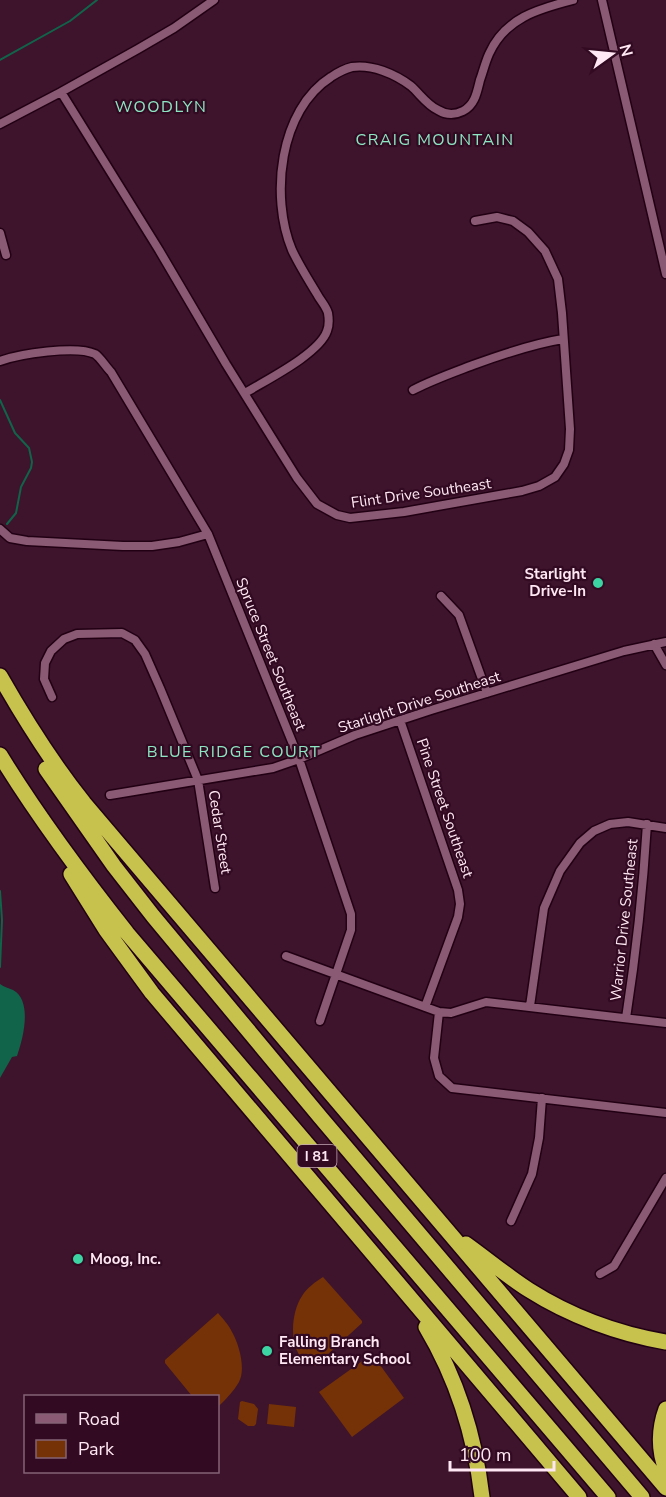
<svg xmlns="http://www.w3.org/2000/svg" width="666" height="1497" font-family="'Nunito Sans',sans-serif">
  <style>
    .green { fill: #753207 }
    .water { fill: #11634a }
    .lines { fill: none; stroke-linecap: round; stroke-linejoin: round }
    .stream { stroke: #11634a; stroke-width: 2 }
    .minor-casing { stroke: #220014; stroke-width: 11 }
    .motorway-casing { stroke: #220014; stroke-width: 18 }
    .minor { stroke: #8a5973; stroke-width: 8 }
    .motorway { stroke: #c7c24d; stroke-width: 15 }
    .poi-dot { fill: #3cd4a3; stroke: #320a22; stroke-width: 2 }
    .labels { text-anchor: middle; stroke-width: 4.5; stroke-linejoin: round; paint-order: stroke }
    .shield { fill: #320a22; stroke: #c2a5b4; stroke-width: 1.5 }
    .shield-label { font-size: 14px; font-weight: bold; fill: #ffe8f3 }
    .street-label { font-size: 15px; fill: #ffe8f3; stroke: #320a22 }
    .poi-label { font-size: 15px; font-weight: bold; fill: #ffe8f3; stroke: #320a22; text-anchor: start }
    .neighbourhood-label { font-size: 16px; letter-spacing: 1.5px; fill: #8de6c3; stroke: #320a22 }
  </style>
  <rect width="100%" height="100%" fill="#3d142c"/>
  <path class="green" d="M323,1277l39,44v2l-47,43c-5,-3 -12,-6 -15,-10 -11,-16 -8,-45 2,-60 5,-8 13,-14 21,-19z
    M218,1313c5,6 11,12 14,19 7,12 14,37 7,50 -5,9 -14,18 -21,25v-11h-26l-27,-33v-3z
    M372,1354l32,44 -52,39 -33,-45z
    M242,1401l12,3 4,5 -2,15 -2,2h-6l-10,-7 2,-17z
    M269,1404l27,3 -2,20 -27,-3z"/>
  <path class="water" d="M0,984c4,3 9,4 13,6 20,11 10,49 4,66l-5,1 -12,21z"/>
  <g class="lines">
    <path class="stream" d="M0,60l70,-39 27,-21
      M0,400l15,33 14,15 3,14 -1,6 -10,19 -5,26 -9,11
      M0,891l2,29 -2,47"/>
    <defs>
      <path id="minor" d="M602,0l64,274
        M61,92l98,158 67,114 51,82 20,32 20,26 20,11 13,3 54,-6 118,-21 17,-5 16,-9 9,-13 5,-14 1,-21 -8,-116 -4,-34 -13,-28 -17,-19 -15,-11 -16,-4 -22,4
        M0,124l61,-32 77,-43 36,-21 40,-28
        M0,233l6,22
        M0,361c19,-7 76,-16 95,-7 5,3 11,13 16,18l97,162 91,225 52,155v16l-31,91
        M413,390c19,-10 39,-17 60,-25 30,-11 59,-21 90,-26
        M245,393c21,-13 74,-39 82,-62 2,-5 2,-12 1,-18 -2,-7 -8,-13 -11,-19 -9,-15 -18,-29 -25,-44 -22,-53 -13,-140 39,-173 6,-4 13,-8 21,-10 20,-3 43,7 59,19 9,8 16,19 27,24 8,5 17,5 25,1 12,-6 14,-19 17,-31 3,-8 5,-17 9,-26 16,-36 49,-45 84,-54
        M0,529l10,9 17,3 96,5h29l27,-4 29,-8
        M441,596l18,19 28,78
        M654,644l12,21
        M52,697l-8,-18 1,-16 6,-12 13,-12 13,-5 45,-1 13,7 10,14 15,34 38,92 17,108
        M400,720l58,170 2,14 -2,13 -33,90
        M110,795l163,-27 26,-9 56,-24 76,-25 193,-59 42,-9
        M286,956l153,56 12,1 35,-11 180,21
        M530,1006l14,-98 16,-37 20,-28 14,-12 16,-7 18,-2 38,6
        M439,1012l-5,46 5,18 13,12 214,25
        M626,1018c10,-64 17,-129 21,-194
        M511,1221l21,-47 7,-36 3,-40
        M600,1274l14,-8 52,-88"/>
      <path id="motorway" d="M0,676c25,44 52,87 84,127l582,685
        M0,755c38,62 82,121 127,178l481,564
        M46,769l68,97 39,50 168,202 321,379
        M71,874l35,56 46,63 427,504
        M466,1244c21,15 41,32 63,46 41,26 90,44 137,52
        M426,1327c31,52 49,110 56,170
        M666,1409c-7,19 -8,41 0,60"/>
    </defs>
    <use href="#minor" class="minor-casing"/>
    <use href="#motorway" class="motorway-casing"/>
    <use href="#minor" class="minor"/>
    <use href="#motorway" class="motorway"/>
  </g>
  <g class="poi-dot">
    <circle cx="598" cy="583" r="6"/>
    <circle cx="78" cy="1259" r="6"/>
    <circle cx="267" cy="1351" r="6"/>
  </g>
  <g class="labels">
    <rect class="shield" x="297.5" y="1145" width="39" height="22" rx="4.5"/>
    <g class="shield-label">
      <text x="317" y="1161">I 81</text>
    </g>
    <g class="street-label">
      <text transform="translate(421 493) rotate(-8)" y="5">Flint Drive Southeast</text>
      <text transform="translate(271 654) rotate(68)" y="5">Spruce Street Southeast</text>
      <text transform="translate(419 702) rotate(-18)" y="5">Starlight Drive Southeast</text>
      <text transform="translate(445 808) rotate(71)" y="5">Pine Street Southeast</text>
      <text transform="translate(220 832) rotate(81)" y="5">Cedar Street</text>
      <text transform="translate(624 920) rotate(-84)" y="5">Warrior Drive Southeast</text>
    </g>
    <g class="poi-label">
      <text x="586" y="579" text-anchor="end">Starlight<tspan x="586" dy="17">Drive-In</tspan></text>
      <text x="90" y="1264">Moog, Inc.</text>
      <text x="279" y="1347">Falling Branch<tspan x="279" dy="17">Elementary School</tspan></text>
    </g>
    <g class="neighbourhood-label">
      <text x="161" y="112">WOODLYN</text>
      <text x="435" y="145">CRAIG MOUNTAIN</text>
      <text x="234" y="757">BLUE RIDGE COURT</text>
    </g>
  </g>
  <rect x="24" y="1395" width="195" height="78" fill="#320a22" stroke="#846376" stroke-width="1.5"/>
  <rect x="36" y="1414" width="30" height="9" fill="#8a5973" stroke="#846376" stroke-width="1.5"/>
  <text x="78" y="1425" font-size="18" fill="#ffe8f3">Road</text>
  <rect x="36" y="1440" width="30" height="18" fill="#753207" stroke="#846376" stroke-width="1.5"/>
  <text x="78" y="1455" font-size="18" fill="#ffe8f3">Park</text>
  <g transform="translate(612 54) rotate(75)" stroke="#320a22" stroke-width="4.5" paint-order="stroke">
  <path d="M0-4.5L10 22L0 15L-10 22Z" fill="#ffe8f3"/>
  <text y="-9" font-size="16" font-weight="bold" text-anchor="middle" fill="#ffe8f3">N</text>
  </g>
  <path d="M450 1461v9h104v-9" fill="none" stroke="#ffe8f3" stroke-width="3"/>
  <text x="459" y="1461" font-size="18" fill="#ffe8f3" stroke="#320a22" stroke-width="4.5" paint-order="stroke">100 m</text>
</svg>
